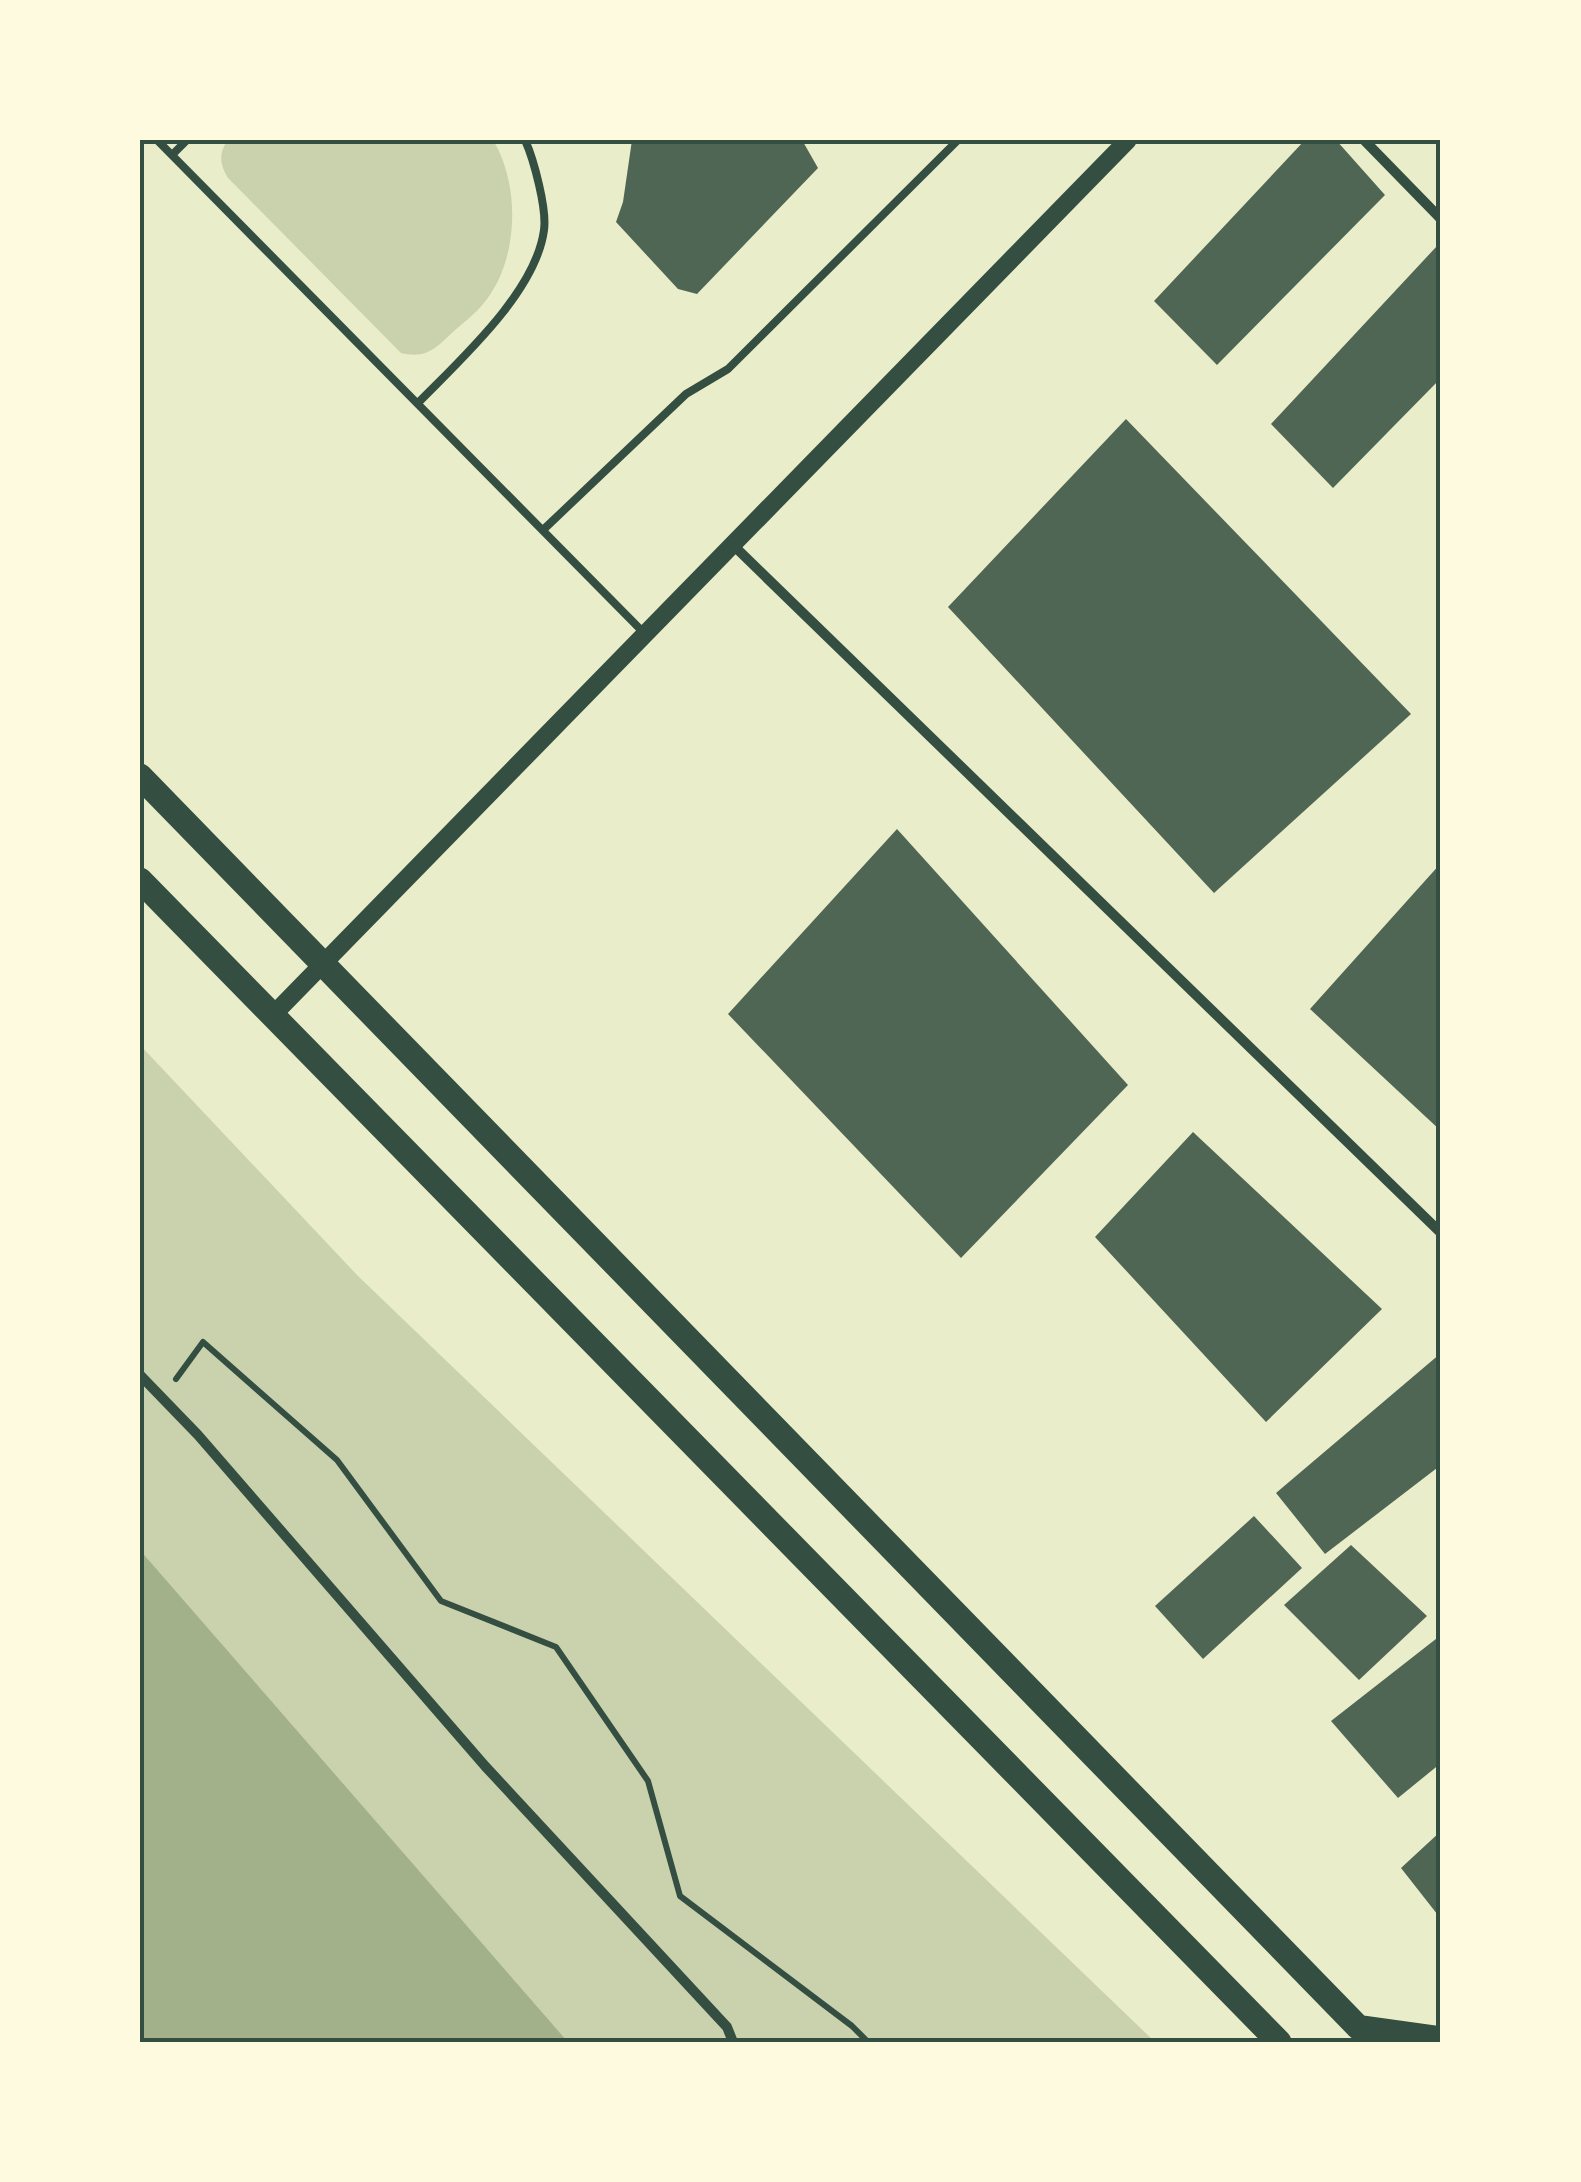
<svg xmlns="http://www.w3.org/2000/svg" width="1581" height="2182" font-family="Quicksand,sans-serif">
  <style>
    .green { fill: #cad2ad }
    .water { fill: #a3b18a }
    .building { fill: #4f6655 }
    .lines { fill: none; stroke-linecap: round; stroke-linejoin: round }
    .path { stroke: #344e41; stroke-width: 6 }
    .service { stroke: #344e41; stroke-width: 8 }
    .minor { stroke: #344e41; stroke-width: 10 }
    .tertiary { stroke: #344e41; stroke-width: 18 }
    .primary { stroke: #344e41; stroke-width: 25 }
    .neatline { fill: none; stroke: #344e41; stroke-width: 4 }
  </style>
  <rect width="100%" height="100%" fill="#e9edc9"/>
  <path class="green" d="M228,140h265c28,46 26,122 -10,164 -8,10 -19,18 -29,27 -18,17 -27,28 -53,22l-173,-175c-8,-13 -10,-25 0,-38z
    M140,1045l218,231 797,766h-587l-428,-492z"/>
  <path class="water" d="M140,1550l428,492h-428z"/>
  <path class="building" d="M632,140h170l16,28 -121,126 -19,-5 -62,-67 7,-20z
    M1305,140h31l49,55 -168,170 -63,-64z
    M1437,246l4,4v128l-108,110 -62,-64z
    M1126,419l285,295 -197,179 -266,-286z
    M897,829l231,256 -167,173 -233,-244z
    M1441,863v268l-131,-122z
    M1193,1132l189,177 -116,113 -171,-185z
    M1441,1353v120l-4,-5 -112,86 -49,-61z
    M1254,1516l48,52 -99,91 -48,-53z
    M1351,1545l76,71 -68,64 -75,-75z
    M1441,1635v128l-43,35 -67,-77z
    M1441,1831v88l-40,-51z"/>
  <g class="lines">
    <path class="path" d="M176,1379l27,-37 134,118 104,141 115,46 92,134 32,115 172,130 16,16"/>
    <path class="service" d="M157,140l488,494
      M172,155l15,-15
      M418,403c42,-43 118,-111 126,-173 3,-21 -10,-70 -19,-90
      M543,530l143,-136 42,-25 230,-229"/>
    <path class="minor" d="M1364,140l77,79
      M732,544l709,689
      M140,1375l58,60 287,331 242,261 6,15"/>
    <path class="tertiary" d="M271,1017l857,-877"/>
    <path class="primary" d="M140,776l1218,1251 21,15
      M140,880l1139,1162
      M1362,2028l79,11"/>
  </g>
  <rect width="1581" height="2182" fill="none" stroke="#fefae0" stroke-width="285"/>
  <rect x="142" y="142" width="1296" height="1898" class="neatline"/>
</svg>
